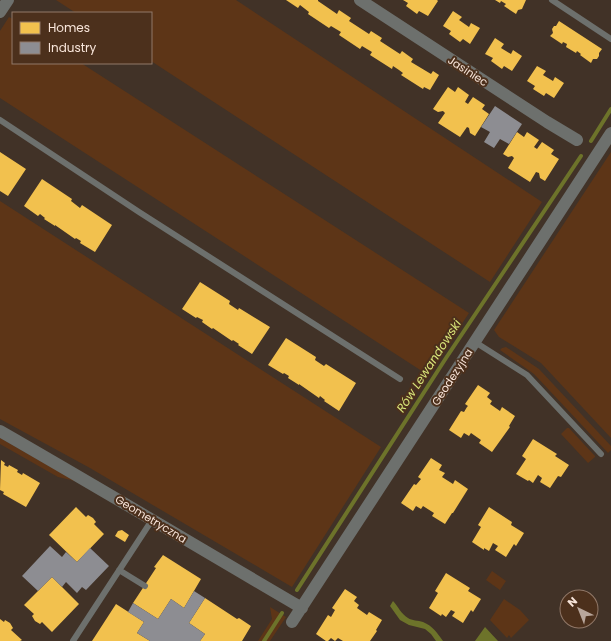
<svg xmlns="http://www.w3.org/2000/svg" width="611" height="641" font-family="Poppins,sans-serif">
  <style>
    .green { fill: #5d3517 }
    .water { fill: #6d732a }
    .homes { fill: #f2c14e }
    .industry { fill: #8d8d92 }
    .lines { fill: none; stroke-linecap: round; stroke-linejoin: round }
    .stream { stroke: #6d732a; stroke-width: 4 }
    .lane { stroke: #6d706d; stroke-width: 6 }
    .street { stroke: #6d706d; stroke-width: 12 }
    .labels { text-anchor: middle; stroke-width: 4; stroke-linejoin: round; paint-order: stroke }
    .street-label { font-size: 11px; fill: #f8e5da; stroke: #4c301c }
    .water-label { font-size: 12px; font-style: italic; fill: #d9e67a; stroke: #4c301c }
  </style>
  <rect width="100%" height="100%" fill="#413227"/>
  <path class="green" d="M56,0h180l306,202 -52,80 -339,-221v-48h-75z
    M9,17l4,2v44h68l388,250 -41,62 -428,-277v-67z
    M611,152v286l-70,-75 -42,-26 -5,-7z
    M0,201l381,246 -89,140 -202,-119 -90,-49z
    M506,347l33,22 72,77v4l-3,3 -74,-79 -34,-24 2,-2z
    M567,428h2l26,28v1l-7,6 -27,-29z
    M0,438l75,43 -17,-4 -58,-33z
    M492,571l14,10 -6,9 -14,-10z
    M504,599l16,11 9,10 -18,18 -2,-3 -2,3 -17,-18z
    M270,607l16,10 -16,24h-12l14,-22z"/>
  <path class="water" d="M393,601c5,5 8,13 15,17 4,3 10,2 15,4 10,4 14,11 20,19h-7l-5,-7 -6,-5 -16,-4 -9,-5 -10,-14z
    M485,627l13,14h-23z"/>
  <path class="homes" d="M286,0h32v1l19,13 2,-4 12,8 -2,3 20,13 2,-3 11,7 -2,3 20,13 2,-3 11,8 -2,3 20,12 2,-3 6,4 -9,15 -6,-3 -1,2 -22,-14 2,-2 -4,-3 -6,-4 -1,3 -22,-14 2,-3 -10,-6 -2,3 -21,-14 2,-3 -10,-6 -2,2 -21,-14 1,-2 -9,-7 -2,3z
    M403,0h34l1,1 -10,15 -9,-5 -2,3 -11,-8 2,-3z
    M495,0h31l-4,9 -4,1 -2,4 -12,-8 2,-2 -5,-3 -1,2z
    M453,11l9,6 -3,3 10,7 2,-4 9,5 -10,16 -7,-5 -3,3 -11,-8 2,-3 -8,-5z
    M559,21l43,28 -3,4v3l-2,3h-4l-2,4 -11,-8 1,-1 -4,-3 -1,2 -10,-6 1,-3 -4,-2 -1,2 -12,-8 3,-3 -1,-4 2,-3h2z
    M495,38l9,6 -3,4 10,6 2,-4 9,6 -10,15 -8,-5 -2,3 -11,-8 2,-3 -8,-4z
    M537,66l9,5 -3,4 10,6 2,-4 9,6 -10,15 -8,-5 -2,3 -11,-7 2,-3 -8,-5z
    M448,87l7,5 3,-5 11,8 -4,7 3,2 5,-7 12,8 -3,4 7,5 -14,22 -5,-3 -1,-5 -2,-1 -7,10 -22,-14 7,-10 -2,-2 -5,1 -5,-3z
    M517,132l7,5 3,-5 12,8 -5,7 3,2 5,-7 12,8 -3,4 8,5 -14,22 -5,-3 -1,-5 -3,-1 -6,10 -22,-14 6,-10 -2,-2 -4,1 -5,-3z
    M0,152l26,17 -18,27 -8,-5z
    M42,179l30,20 -1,2 9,7 2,-3 30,20 -17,27 -15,-9 1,-2 -5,-3 -1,1 -20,-14v1l-11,-7 1,-1 -5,-4 -2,2 -14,-10z
    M200,282l30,19 -1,3 9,6 1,-2 31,19 -18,27 -14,-9 1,-1 -6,-4 -1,1 -19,-13 -1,1 -10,-7 1,-2 -6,-3 -1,1 -14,-9z
    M286,338l30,19 -1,3 9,6 2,-2 30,19 -17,28 -15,-10 1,-1 -5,-4 -1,2 -20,-14v1l-11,-7 1,-2 -5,-3 -1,1 -15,-9z
    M478,385l12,8 -3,4 5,4 -2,3 10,7 2,-4 13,9 -6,10 1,1 -18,25 -13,-9 2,-3 -10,-7 -2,3 -5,-3 -3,5 -12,-8 12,-19 3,1 3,-5 1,-1 -3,-2z
    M533,439l24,15 -2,2 14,9 -8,12 -3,-1 -8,12 -10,-6 2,-4 -4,-3 -5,8 -4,-3 -1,1 -12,-7 10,-15 -4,-3z
    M431,458l11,7 -3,5 6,3 -3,4 11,7 2,-4 13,9 -15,24h-1l-7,11 -13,-8 2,-3 -11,-7 -2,3 -5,-3 -3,5 -12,-8 13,-19 2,1 5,-6 -3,-2z
    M1,460l4,3 -1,2 4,2 1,-2 9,5 -1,2 5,3 1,-2 17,10 -14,24 -23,-13 1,-2 -4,-2z
    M76,507l10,10 2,-2 5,3 3,4 -2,2 10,10 -27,28 -28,-27z
    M489,507l23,15 -1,3 13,8 -8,13 -2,-2 -8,13 -11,-7 3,-4 -5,-3 -4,8 -5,-3v2l-12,-8 9,-15 -3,-2z
    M122,530l7,5 -4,7 -10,-6 3,-5z
    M163,555l38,24 -17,29 -13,-9 -13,20 -25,-16 23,-35 -2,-1z
    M446,573l24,15 -2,3 13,8 -8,13 -2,-2 -8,13 -11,-7 3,-4 -4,-2 -5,7 -4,-3 -1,2 -12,-8 9,-15 -3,-2z
    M52,577l27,27 -27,28 -10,-10 -2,2 -5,-3 -3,-5 2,-2 -10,-9z
    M345,589l12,8 -3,4 5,4 -2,3 10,7 2,-3 13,8 -6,10 1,1 -7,10h-27l-5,-3 -3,3 -4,-3 -3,3h-2l-10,-7 12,-19 3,2 4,-7 -3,-2z
    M205,598l32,21 2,-1 12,8 -9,15h-42l5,-7 -16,-11z
    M116,604l28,18 -7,11 13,8h-58z
    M0,619l4,3 1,-2 5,3 3,5 -2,2 11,10 -2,1h-20z"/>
  <path class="industry" d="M495,106l27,18 -13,20 -9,-5 -6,9 -10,-6 6,-10 -9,-5z
    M50,546l12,11 4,-5 11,10 13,-14 19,18 -23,24 -4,-3 -5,6 -11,-11 -4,5 -10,-10 -14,14 -16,-15z
    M194,591l11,7 -16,25 16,11 -5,7h-50l-13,-8 7,-11 -16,-10 5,-9 25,16 13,-20 13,9z"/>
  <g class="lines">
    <path class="stream" d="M591,141l20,-32
      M297,590l149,-232 135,-202
      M264,641l18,-28"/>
    <path class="lane" d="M552,0l59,39
      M0,120l139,92 261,167
      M475,342l52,33 74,79
      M119,570l26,16
      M73,641l79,-121"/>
    <path class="street" d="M360,0l187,122 30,18
      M0,12l8,-12
      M0,431c101,58 201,118 302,177
      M292,622l319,-489"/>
  </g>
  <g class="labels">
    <g class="street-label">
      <text transform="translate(468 71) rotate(33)" y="4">Jasiniec</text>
      <text transform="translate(452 377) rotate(-57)" y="4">Geodezyjna</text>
      <text transform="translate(151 519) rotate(31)" y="4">Geometryczna</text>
    </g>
    <g class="water-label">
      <text transform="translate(429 366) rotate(-57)" y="4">Rów Lewandowski</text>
    </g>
  </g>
  <rect x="12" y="12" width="140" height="52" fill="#4c301c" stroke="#917868"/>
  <rect x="20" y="22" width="20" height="12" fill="#f2c14e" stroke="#917868"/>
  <text x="48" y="32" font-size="12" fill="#f8e5da">Homes</text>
  <rect x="20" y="42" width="20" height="12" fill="#8d8d92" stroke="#917868"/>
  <text x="48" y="52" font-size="12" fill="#f8e5da">Industry</text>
  <g transform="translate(579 609) rotate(317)"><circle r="19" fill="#4c301c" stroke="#917868"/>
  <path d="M0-3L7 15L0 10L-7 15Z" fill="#b8a69b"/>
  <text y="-6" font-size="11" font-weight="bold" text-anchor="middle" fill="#f8e5da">N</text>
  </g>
</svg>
